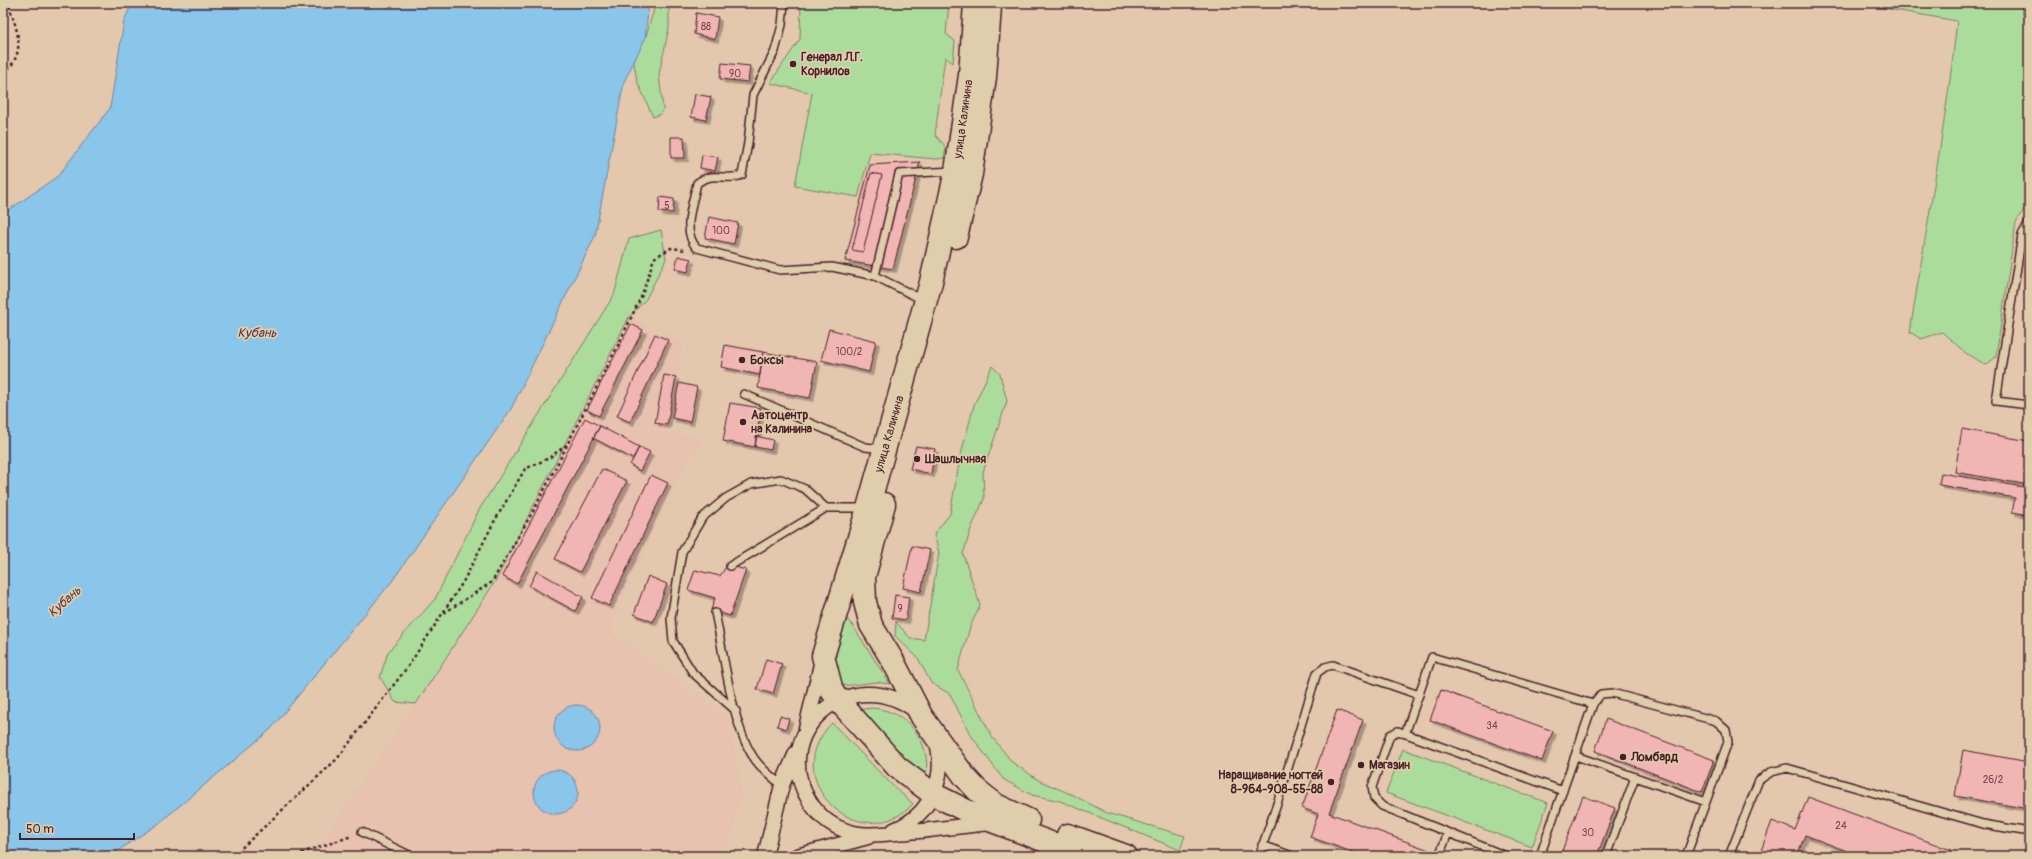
<svg xmlns="http://www.w3.org/2000/svg" width="2032" height="859" font-family="Pangolin,sans-serif">
  <style>
    .built { fill: #e7c2af }
    .green { fill: #acdc9c; stroke: #7b7e64 }
    .water { fill: #8ac6ea; stroke: #70839e }
    .building { fill: #f1b5b3; stroke: #4a1f2b; filter: url(#shadow) }
    .lines { fill: none; stroke-linecap: round; stroke-linejoin: round }
    .service-casing { stroke: #4a1f2b; stroke-width: 10 }
    .minor-casing { stroke: #4a1f2b; stroke-width: 17 }
    .trunk-casing { stroke: #4a1f2b; stroke-width: 25 }
    .path { stroke: #4a1f2b; stroke-width: 2.5; stroke-dasharray: 3 3; stroke-linecap: butt }
    .service { stroke: #e0cdab; stroke-width: 7 }
    .minor { stroke: #e0cdab; stroke-width: 14 }
    .trunk { stroke: #e0cdab; stroke-width: 22 }
    .poi-dot { fill: #4a1f2b; stroke: #e0cdab; stroke-width: 1.5 }
    .labels { text-anchor: middle; stroke-width: 3.5; stroke-linejoin: round; paint-order: stroke }
    .number-label { font-size: 10px; fill: #74444d }
    .poi-label { font-size: 12px; font-weight: bold; fill: #4a1f2b; stroke: #e0cdab; text-anchor: start }
    .street-label { font-size: 12px; fill: #4a1f2b; stroke: #e0cdab }
    .water-label { font-size: 13px; font-style: italic; fill: #543848; stroke: #e0cdab }
  </style>
  <defs>
    <filter id="shadow"><feDropShadow dx="3.5" dy="3.5" stdDeviation="0" flood-color="#0004"/></filter>
  </defs>
  <rect width="100%" height="100%" fill="#e3c8ad"/>
  <filter id="ink" filterUnits="userSpaceOnUse"><feTurbulence type="fractalNoise" baseFrequency=".025" numOctaves="2"/><feDisplacementMap in="SourceGraphic" scale="8" xChannelSelector="R" yChannelSelector="G"/><feConvolveMatrix kernelMatrix="1 2 1 2 8 2 1 2 1" color-interpolation-filters="sRGB"/></filter>
  <g filter="url(#ink)">
    <path class="built" d="M629,316l54,27 -15,90 36,6 -30,44 -65,147 120,89 13,78 -18,59h-412l104,-152 80,-124z"/>
    <path class="green" d="M656,3h13v25l-10,46 4,35 -2,5 -8,3 -16,-36 -4,-24 12,-18z
      M801,3h148l-3,31 9,7 -2,22 -8,-6 -10,78 11,12 -2,11 -8,1 -66,-6 -12,44 -63,-11 17,-93 -42,-10 30,-44z
      M1855,3h165l9,35v163l-13,21 -20,135 -10,8 -19,-11 -25,-22 -21,7 -11,-7c16,-103 36,-207 47,-311z
      M661,230l5,29 -20,40 -17,18 -133,263 -80,124 -21,-2 -15,-25 8,-25 47,-53 44,-89 135,-215 15,-56z
      M992,366l8,8 7,27 -24,71 1,27 -13,30 -8,25 17,51 -10,22 -12,43 34,67 20,25 28,19 33,14 34,18 78,23 -5,14 -120,-49 -28,-6 -29,-16 -33,-45 -20,-40 -19,-11 -13,-25 -23,-22 1,-14 14,16 14,2 15,-87 -5,-19 16,-20 10,-56 14,-53z
      M847,619l6,7 37,58 -14,-2 -34,4c-8,-14 -9,-56 5,-67z
      M873,708c39,4 62,39 51,77l-67,-75z
      M832,723l60,62 21,19c-54,55 -137,-25 -81,-81z
      M1403,749l145,54 -16,44 -146,-54z"/>
    <path class="water" d="M132,3h517l-4,36 -21,43 -29,154 -84,173 -118,171 -123,150 -112,94 -48,32h-107v-642l55,-38 52,-68 14,-87z
      M554 728a23 23 0 1 1 46 0a23 23 0 1 1-46 0Z
      M534 792a22 22 0 1 1 44 0a22 22 0 1 1-44 0Z"/>
    <path class="building" d="M696,13l22,4 -3,22 -21,-5z
      M722,63l28,3 -2,16 -28,-3z
      M695,94l16,3 -5,23 -15,-3z
      M671,137h13l1,21h-14z
      M702,155l16,2 -3,14 -15,-3z
      M920,162l-27,107 -48,-8 25,-96z
      M871,173l11,2 -19,77 -11,-2z
      M660,197l14,2 -1,14 -14,-1z
      M709,217l29,6 -4,21 -29,-6z
      M678,256l13,3 -3,13 -13,-3z
      M631,324l12,6 -44,86 -12,-6z
      M829,329l47,12 -7,31 -48,-12z
      M655,334l13,6 -38,82 -13,-6z
      M725,345l38,7 -3,23 -39,-8z
      M763,352l54,10 -7,36 -52,-10z
      M664,375l12,2 -9,48 -12,-2z
      M679,383l18,4 -7,35 -18,-4z
      M730,403l31,5 -6,39 -32,-6z
      M585,418l15,8 -83,158 -15,-8z
      M600,426l39,21 -6,12 -40,-21z
      M1962,429l67,12v44l-74,-13z
      M756,436l17,4 -2,10 -16,-3z
      M916,446l19,3 -4,25 -21,-5z
      M639,447l11,5 -10,19 -10,-6z
      M602,469l25,12 -47,91 -25,-13z
      M1941,473l88,15v27l-17,-3 3,-14 -76,-13z
      M651,475l17,8 -59,123 -17,-8z
      M912,546l18,4 -9,42 -18,-4z
      M727,565l19,5 -16,46 -19,-6 4,-12 -27,-8 7,-20 25,6z
      M537,571l46,26 -8,14 -46,-25z
      M648,576l19,8 -14,38 -19,-8z
      M895,595l14,2 -3,23 -14,-2z
      M766,659l16,5 -9,30 -16,-5z
      M1441,690l112,41 -11,30 -112,-41z
      M1337,710l26,10 -34,93 100,37 -2,6h-64l-53,-19 8,-23 -16,-6z
      M780,716l9,3 -3,10 -9,-3z
      M1606,719l108,41 -12,32 -107,-41z
      M1963,750l66,12v47l-74,-13z
      M1583,796l32,12 -18,48h-37z
      M1808,797l143,53 -3,6h-88l-55,-21 -8,21h-38l13,-35 23,9z"/>
    <g class="lines">
      <defs>
        <path id="service" d="M784,3l-2,22 -7,26 -22,44 -5,48 -6,32c-16,7 -27,-5 -45,8 -4,20 -16,49 0,65l83,22 52,-3 43,9 48,24
          M2027,3l2,9
          M2029,222l-7,13 -26,166 33,4
          M875,276l24,-102 54,-3
          M744,394l121,53 18,2
          M730,566l96,-58h40
          M715,613c9,40 16,108 37,142 7,12 18,21 30,30
          M736,711l-43,-38 -20,-32 -2,-23 11,-66 20,-34 24,-20 25,-14 30,-5 24,10 21,19
          M1405,734l27,-77 161,47
          M1576,756l130,46
          M362,832l49,24
          M1262,845l30,11
          M1259,856l18,-52 40,-131 8,-6 8,-2 86,30
          M1439,856l9,-23
          M1506,856l-124,-50 -8,-8 -2,-11 18,-52 8,-4 165,60
          M1540,856l53,-152 8,-10 11,-1 104,28 10,9 2,12 -42,114
          M1606,856l29,-79
          M1729,856l30,-76 12,-8 16,-4 196,56 46,8"/>
        <path id="minor" d="M916,711c-65,-51 -150,22 -106,91 10,16 26,27 44,31 14,3 28,1 42,0 32,-2 62,-7 94,-10
          M806,728l16,-68
          M894,830c35,-14 53,-50 43,-87
          M765,856l17,-71 14,-32
          M797,856l71,-19"/>
        <path id="trunk" d="M975,3l-5,72 -14,96 -25,111 -63,226 -45,148 9,35 6,9 59,67 36,27 38,19 114,43
          M956,237l15,-63 14,-97 5,-71
          M884,504l-20,73 1,25 6,23 22,36 29,56 43,60 12,13 19,15 32,15
          M1068,835l58,21"/>
      </defs>
      <use href="#service" class="service-casing"/>
      <use href="#minor" class="minor-casing"/>
      <use href="#trunk" class="trunk-casing"/>
      <path class="path" d="M3,74c25,-21 14,-44 5,-71
        M444,613l48,-31 44,-76 82,-161 24,-50 12,-37 17,-10 14,2
        M240,851l10,5
        M233,856l104,-97 72,-94 54,-83 31,-60 31,-53 24,-11 20,-15
        M296,856l8,-4 48,-16"/>
      <use href="#service" class="service"/>
      <use href="#minor" class="minor"/>
      <use href="#trunk" class="trunk"/>
    </g>
  </g>
  <g class="poi-dot">
    <circle cx="793" cy="64" r="4"/>
    <circle cx="742" cy="360" r="4"/>
    <circle cx="743" cy="422" r="4"/>
    <circle cx="917" cy="459" r="4"/>
    <circle cx="1623" cy="757" r="4"/>
    <circle cx="1361" cy="765" r="4"/>
    <circle cx="1331" cy="782" r="4"/>
  </g>
  <g class="labels">
    <g class="number-label">
      <text x="706" y="30">88</text>
      <text x="735" y="77">90</text>
      <text x="667" y="209">5</text>
      <text x="721" y="234">100</text>
      <text x="849" y="355">100/2</text>
      <text x="900" y="612">9</text>
      <text x="1492" y="729">34</text>
      <text x="1993" y="783">26/2</text>
      <text x="1841" y="829">24</text>
      <text x="1588" y="836">30</text>
    </g>
    <g class="poi-label">
      <text x="801" y="61">Генерал Л.Г.<tspan x="801" dy="14">Корнилов</tspan></text>
      <text x="750" y="364">Боксы</text>
      <text x="751" y="419">Автоцентр<tspan x="751" dy="14">на Калинина</tspan></text>
      <text x="925" y="463">Шашлычная</text>
      <text x="1631" y="761">Ломбард</text>
      <text x="1369" y="769">Магазин</text>
      <text x="1323" y="779" text-anchor="end">Наращивание ногтей<tspan x="1323" dy="14">8-964-908-55-88</tspan></text>
    </g>
    <g class="street-label">
      <text transform="translate(963 119) rotate(-82)" y="4">улица Калинина</text>
      <text transform="translate(889 434) rotate(-74)" y="4">улица Калинина</text>
    </g>
    <g class="water-label">
      <text x="257" y="337">Кубань</text>
      <text transform="translate(64 601) rotate(-42)" y="5">Кубань</text>
    </g>
  </g>
  <rect width="2032" height="859" fill="none" stroke="#e0cdab" stroke-width="16"/>
  <rect x="8" y="8" width="2016" height="843" fill="none" stroke="#4a1f2b" stroke-width="1.5" filter="url(#ink)"/>
  <path d="M20 833v6h114v-6" fill="none" stroke="#4a1f2b" stroke-width="2"/>
  <text x="26" y="833" font-size="12" fill="#4a1f2b" stroke="#e0cdab" stroke-width="3" paint-order="stroke">50 m</text>
</svg>
